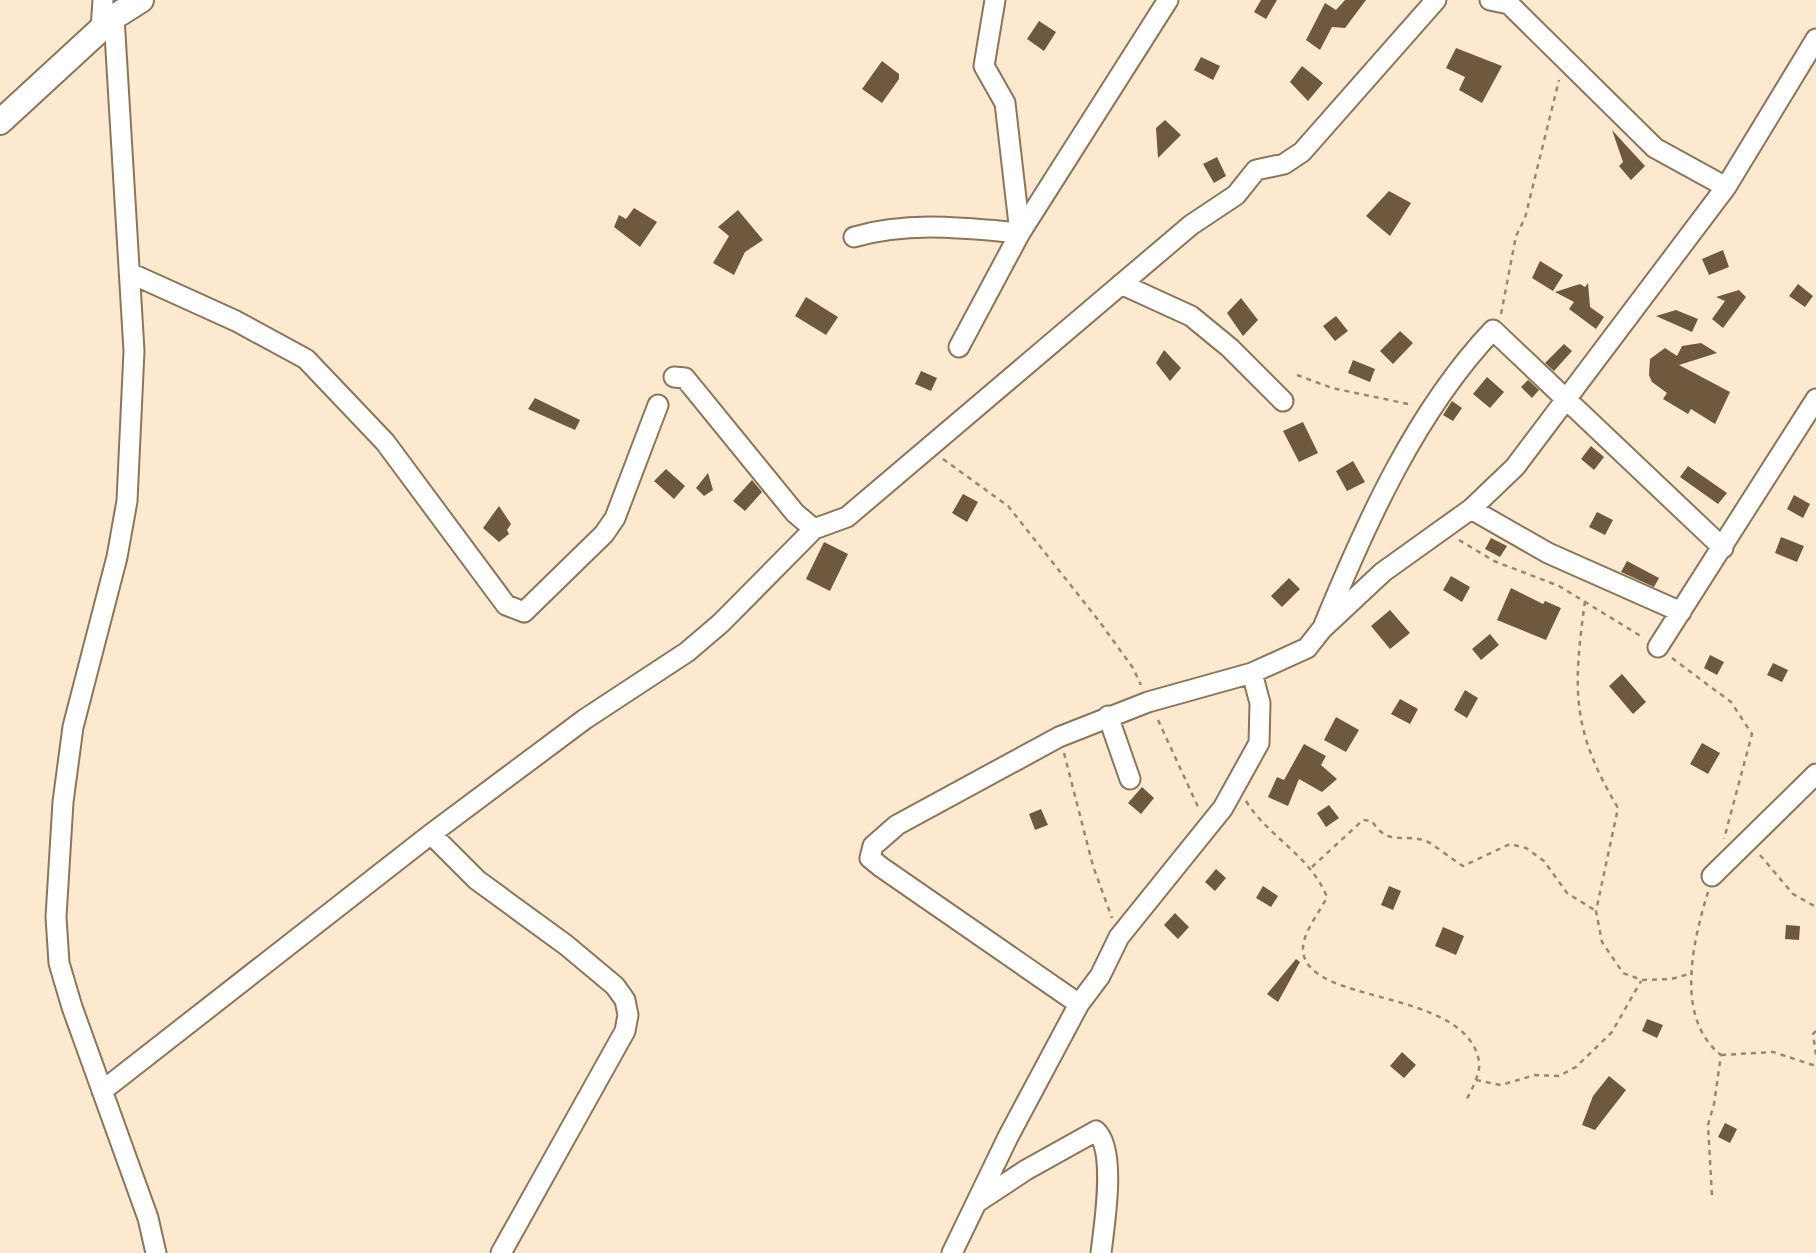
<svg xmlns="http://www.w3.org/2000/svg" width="1816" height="1253" font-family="'PT Sans Narrow',sans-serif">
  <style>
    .building { fill: #6e593e }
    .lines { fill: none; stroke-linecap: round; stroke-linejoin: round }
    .minor-casing { stroke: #8c7559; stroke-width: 23 }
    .major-casing { stroke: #8c7559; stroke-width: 28 }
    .path { stroke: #978876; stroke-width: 2.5; stroke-dasharray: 5 5; stroke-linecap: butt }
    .minor { stroke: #fff; stroke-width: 19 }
    .major { stroke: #fff; stroke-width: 24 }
  </style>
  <rect width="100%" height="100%" fill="#fde9d0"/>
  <path class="building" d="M1261,0h16l-11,19 -12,-7z
    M1345,0h21l-21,28 -13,-1 -12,23 -14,-10 19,-37 11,7z
    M1039,21l17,11 -12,19 -17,-12z
    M1456,48l46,18 -20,37 -23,-13 6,-13 -19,-9z
    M1201,57l19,9 -7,14 -19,-10z
    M882,61l17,13v5l-17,24 -20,-14z
    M1302,66l21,17 -15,18 -18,-19z
    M1165,120l16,15 -23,23 -2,-30z
    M1612,130l33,36 -14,14 -12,-14 4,-4z
    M1217,157l9,19 -12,7 -11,-19z
    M1389,191l22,12 -21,33 -24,-20z
    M634,208l23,14 -17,25 -26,-20 5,-12 7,4z
    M738,210l25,30 -18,12 -11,23 -21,-12 16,-27 -11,-9z
    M1723,250l6,17 -20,8 -7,-16z
    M1540,261l23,14 -10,16 -21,-13z
    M1588,283l2,24 14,10 -8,12 -27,-20 5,-7 -19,-10 25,-8 5,3z
    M1798,284l15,12 -8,11 -16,-11z
    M1739,290l7,7 -23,31 -11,-9 13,-18 -9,-4z
    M806,297l32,20 -12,18 -31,-19z
    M1241,298l17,22 -15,16 -16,-23z
    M1676,310l22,9 -6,13 -36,-16z
    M1336,316l12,15 -13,10 -12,-15z
    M1400,331l13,12 -20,21 -13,-13z
    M1701,343l16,10 -38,12 51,27 -15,32 -24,-15 -3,5 -25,-15 4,-6 -15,-11 -3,-7 1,-16 15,-11 12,8 5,-10z
    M1564,344l8,7 -18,20 -9,-8z
    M1164,350l17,18 -11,13 -14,-18z
    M1353,360l22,9 -5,13 -22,-9z
    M921,371l16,7 -6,13 -16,-7z
    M1487,377l17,15 -14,16 -17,-14z
    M1528,380l11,10 -7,8 -11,-11z
    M535,398l45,22 -5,10 -47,-21z
    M1452,401l10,7 -9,13 -10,-6z
    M1303,422l15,31 -19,9 -16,-31z
    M1591,446l13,11 -10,13 -13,-11z
    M1353,461l12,21 -18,9 -11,-20z
    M1688,466l39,27 -9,11 -38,-27z
    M666,469l19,17 -11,13 -20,-18z
    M708,473l5,17 -9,6 -8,-8z
    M752,480l10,12 -17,19 -12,-10z
    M963,494l15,8 -11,20 -15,-9z
    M1794,495l16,9 -7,14 -16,-9z
    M499,506l12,18 -4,6 2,4 -10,8 -16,-14z
    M1597,512l16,8 -8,15 -16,-8z
    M1781,537l23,9 -7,16 -22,-9z
    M1491,538l16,8 -7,11 -15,-8z
    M824,542l24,12 -18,37 -24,-12z
    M1627,561l32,17 -5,9 -33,-15z
    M1451,576l19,11 -8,15 -19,-12z
    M1289,578l11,11 -18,18 -11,-11z
    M1511,588l32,16 2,-3 16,7 -15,32 -49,-20z
    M1390,610l20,23 -20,16 -19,-23z
    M1490,634l9,11 -18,15 -9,-11z
    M1710,655l14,7 -7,13 -13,-7z
    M1773,663l15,7 -6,12 -15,-7z
    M1622,674l24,28 -13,12 -24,-28z
    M1465,690l13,8 -11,20 -13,-8z
    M1400,699l18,10 -8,15 -19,-10z
    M1336,717l23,13 -13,22 -22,-12z
    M1702,743l18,10 -12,21 -18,-10z
    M1304,744l22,12 -5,9 16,14 -15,13 -23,-13 -11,27 -20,-9 9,-20 7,3z
    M1142,787l12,11 -13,16 -13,-11z
    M1329,805l10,13 -13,9 -9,-14z
    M1041,809l7,16 -13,5 -6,-16z
    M1216,869l10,9 -11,13 -10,-9z
    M1263,886l15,10 -7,11 -15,-9z
    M1389,886l12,5 -8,19 -12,-5z
    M1175,913l14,14 -11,12 -14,-14z
    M1786,925l14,1 -1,14 -14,-1z
    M1443,927l21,9 -8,19 -21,-9z
    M1296,959l4,3 -22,40 -11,-8z
    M1647,1019l16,6 -6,13 -15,-7z
    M1402,1052l14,13 -12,13 -14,-12z
    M1609,1076l17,14 -31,40 -13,-5 11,-29z
    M1725,1123l12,6 -7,14 -12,-6z"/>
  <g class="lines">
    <defs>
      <path id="minor" d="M1490,0l19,4 146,144 71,39
        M114,17l20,334 -7,150 -10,56 -44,170 -10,75 -7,115 3,46 13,44 76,211 8,35
        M101,29l2,-29
        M854,237c55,-16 110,-9 166,-4l-15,-130 -21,-37 11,-66
        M130,273l106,48 70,38 79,83 121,163 18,7 80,-78 11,-16 43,-113
        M1121,284l70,32 39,32 53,53
        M959,347l61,-114 148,-233
        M674,377l11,1 110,135 19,16 33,-12 344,-292 45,-30 20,-25 28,-6 18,-12 134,-152
        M1471,509l77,44 133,59
        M1324,625c42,-102 92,-214 169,-295l230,218
        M1658,647l158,-248
        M1108,716l22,63
        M431,834l46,46 89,65 49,41 10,14 3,15 -3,16 -124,222
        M1712,876l104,-102
        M1079,1004l-198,-137 -11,-9 3,-12 24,-21 162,-88 89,-35 104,-29 55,-25 15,-19 61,-57 88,-63 44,-42 211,-280 90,-148
        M102,1091l329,-257 154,-115 102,-67 34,-29 93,-94
        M979,1201l47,-31 70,-39c21,19 8,95 5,122
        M952,1253l56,-116 71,-133 21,-28 19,-39 104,-129 36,-65 1,-40 -8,-30"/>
      <path id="major" d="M0,122l114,-105 27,-17"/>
    </defs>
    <use href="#minor" class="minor-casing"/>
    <use href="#major" class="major-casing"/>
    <path class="path" d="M1501,314l15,-78 9,-18 34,-138
      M1297,375l35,13 81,17
      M943,459l65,47 91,115 34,47 8,17
      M1459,540l35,21 65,25 85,52
      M1585,601c-12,88 -14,128 33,207l-22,103 6,31 21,31 19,7 29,-1 22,-6
      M1672,658l59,44 21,32 -28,105
      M1158,720l41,89
      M1064,753l29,113 19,52
      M1246,801c23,37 64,54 81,96 -7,15 -25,36 -24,53 3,56 162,37 176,111 2,13 -8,29 -13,40
      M1760,855l33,39 23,13
      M1312,867l51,-47 9,1c16,26 31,12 54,20 6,2 28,20 37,25l47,-22 16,4 18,13 23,32 29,18
      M1708,892c-15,49 -34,126 13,163l-7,49 -6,21 4,71
      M1816,1031l-3,3 3,21
      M1721,1055l52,-3 43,14
      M1476,1080l25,5 34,-10 24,1 17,-9 36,-35 29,-51"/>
    <use href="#minor" class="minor"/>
    <use href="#major" class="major"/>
  </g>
</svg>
